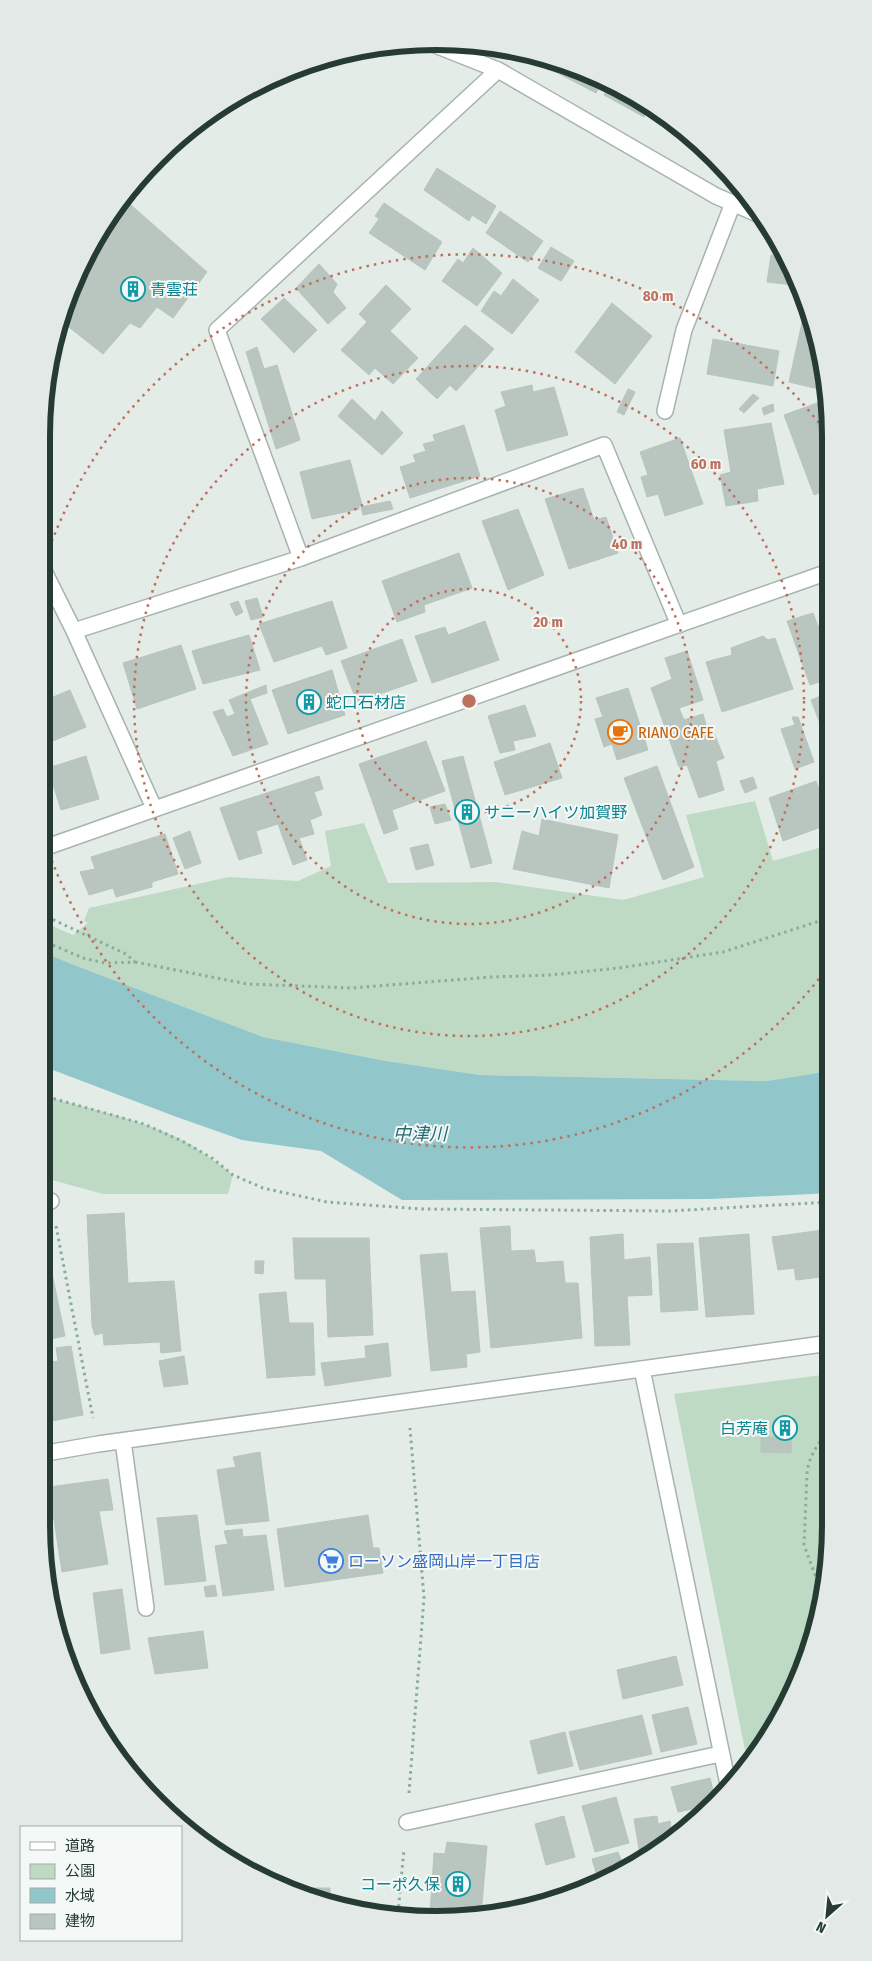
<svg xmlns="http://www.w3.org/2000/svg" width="872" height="1961" font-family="'Fira Sans Condensed','Noto Sans JP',sans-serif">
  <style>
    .green { fill: #bfdac4 }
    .water { fill: #91c7cb }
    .building { fill: #b9c6c0; stroke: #b7c5be }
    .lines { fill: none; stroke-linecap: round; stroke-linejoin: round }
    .minor-casing { stroke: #a7b3ad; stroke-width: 18 }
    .path { stroke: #87ac9d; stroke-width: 3; stroke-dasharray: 2.5 4; stroke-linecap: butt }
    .minor { stroke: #fff; stroke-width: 15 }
    .ring { fill: none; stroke: #be705e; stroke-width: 2.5; stroke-dasharray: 2.5 5 }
    .labels { text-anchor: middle; stroke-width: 4; stroke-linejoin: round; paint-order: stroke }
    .culture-label { font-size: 16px; fill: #0d838f; stroke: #f4f8f6; text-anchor: start }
    .food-label { font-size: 16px; fill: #c56008; stroke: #f4f8f6; text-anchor: start }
    .shop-label { font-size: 16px; fill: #366cbe; stroke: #f4f8f6; text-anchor: start }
    .water-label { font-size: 18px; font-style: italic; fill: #256b71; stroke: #f4f8f6 }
    .rim { fill: none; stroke: #253b33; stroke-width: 6 }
    .centre { fill: #be705e; stroke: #f4f8f6; stroke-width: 2.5 }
    .ring-label { font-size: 15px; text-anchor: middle; font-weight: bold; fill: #be705e; stroke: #f4f8f6; stroke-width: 4; stroke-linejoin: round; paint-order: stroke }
  </style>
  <rect width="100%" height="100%" fill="#e4ece7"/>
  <path class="green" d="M755,801l18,60 56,-16v226l-62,10 -287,-6 -94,-14 -123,-24 -194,-74 -28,-12v-30l32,14 15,-12 -4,-2 5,-13 140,-31 69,4 33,-15 -6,-35 39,-8 24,60 107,-1 128,18 81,-23 -18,-62z
    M41,1095c47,14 97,23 141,45 18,10 35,22 51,35l-5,19h-125l-62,-17z
    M830,1374l1,151 -21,127 -32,70 -30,43 -74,-371z"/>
  <path class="water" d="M41,951l28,12 194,74 123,24 94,14 287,6 62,-10 1,122 -120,6 -308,1 -81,-49 -79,-11 -68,-24 -129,-49 3,-9 -7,-2z
    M831,1451v74l-4,24 -8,-68z"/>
  <path class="building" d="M555,60l8,2 39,19 -6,12 -46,-24z
    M609,85l41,20 -6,12 -40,-22z
    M437,168l59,38 -10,18 -14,-9 -3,6 -45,-31z
    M123,198l84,74 -34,46 -16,-11 -17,21 -10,-5 -27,31 -43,-34 2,-11 32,-71z
    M384,203l58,39 -17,28 -56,-37 10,-14 -4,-3z
    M500,211l43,30 -15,21 -42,-29z
    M551,247l23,14 -13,20 -23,-13z
    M473,248l29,25 -25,33 -35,-25 16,-22 5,4z
    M771,255l13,2 11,17 -2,11 -26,-3z
    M319,264l18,20 -4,8 13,16 -18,16 -32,-36z
    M513,279l26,21 -27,34 -31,-23 13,-20 7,5z
    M386,285l25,24 -21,22 28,27 -25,26 -18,-16 -6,7 -28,-25 26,-28 -8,-8z
    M284,298l33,32 -23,23 -33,-34z
    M612,303l40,33 -37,48 -40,-32z
    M806,304l21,80v7l-38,-9z
    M465,325l29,24 -38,42 -6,-6 -13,14 -21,-20z
    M713,339l66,12 -6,35 -66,-12z
    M257,347l7,22 13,-4 23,75 -24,9 -30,-97z
    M532,385l1,7 21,-5 14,48 -61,16 -12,-41 11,-4 -5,-14z
    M628,389l7,3 -11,23 -7,-3z
    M753,394l6,4 -15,15 -5,-4z
    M352,399l23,22 7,-10 21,22 -21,22 -44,-39z
    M820,402l7,17 1,71 -14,5 -30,-80z
    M773,404l1,7 -10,4 -2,-7z
    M771,423l13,61 -27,5 1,12 -32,5 -6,-31 11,-3 -7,-42z
    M464,425l16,51 -70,22 -10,-31 16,-5 -3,-7 13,-4 -3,-7 12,-3 -2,-6z
    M680,438l23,66 -38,12 -7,-22 -11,3 -6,-20 7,-2 -8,-23z
    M350,460l12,45h-3v4l-47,10 -12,-47z
    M583,488l11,32 12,-3 12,36 -49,16 -24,-70z
    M390,501l3,8 -30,6 -2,-8z
    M518,509l26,66 -36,15 -26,-69z
    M459,553l13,35 -48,17 1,7 -28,10 -15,-41z
    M257,598l6,19 -12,3 -6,-19z
    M238,601l5,11 -7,4 -6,-12z
    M332,601l15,47 -21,7 -4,-9 -48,16 -15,-38z
    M813,613l5,13 9,-4 1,4v53l-18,6 -23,-64z
    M485,621l14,39 -67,23 -17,-47 30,-9 3,8z
    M249,635l11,35 -57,14 -11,-33z
    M763,636l5,4 7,-2 18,51 -71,23 -16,-50 26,-7 -1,-7z
    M402,639l15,42 -60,21 -16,-41z
    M41,643l8,22 -8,3z
    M181,645l15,44 -59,20 -14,-46z
    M687,651l16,49 -24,8 5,12 19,-6 6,21 5,-2 10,25 -8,3 8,29 -25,8 -12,-33 -8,2 -28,-79 21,-9 -7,-21z
    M332,670l13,45 -57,19 -16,-44z
    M266,685l1,8 -17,6 18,45 -35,12 -20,-44 10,-3 4,8 8,-3 -6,-14z
    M628,688l20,62 -31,10 -5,-16 -8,3 -9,-28 8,-2 -7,-19z
    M70,690l16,37 -45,19v-44z
    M828,693v51l-17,-44z
    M525,705l11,31 -23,5 2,9 -15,3 -12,-37z
    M792,717h6l16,45 -19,7 -14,-40 14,-4z
    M426,741l19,50 -53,19 6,19 -14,5 -25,-70z
    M550,743l12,35 -57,17 -11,-33z
    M86,756l13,43 -38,11 -13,-42z
    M463,756l29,107 -21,5 -29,-107z
    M657,766l37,101 -31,13 -39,-102z
    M319,776l4,13 -9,3 8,23 -12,5 4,14 -15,4 8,22 -14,5 -15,-41 -22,7 6,22 -23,7 -19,-52z
    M753,777l4,11 -12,5 -5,-12z
    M816,781l13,36v7l-46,17 -14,-43z
    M445,804l6,16 -16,4 -5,-17z
    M542,819l76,16 -9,53 -96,-19 9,-38 17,5z
    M190,831l11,32 -16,6 -12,-31z
    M165,834l13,40 -26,8v5l-36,10 -3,-9 -24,7 -9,-23 15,-3 -4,-12z
    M428,844l6,21 -18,5 -6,-22z
    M124,1213l4,70 46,-2 7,70 -20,2 -1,-11 -56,3 -1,-12 -8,2 -3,-9 -5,-111z
    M41,1220l24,116 -24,5z
    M510,1226l1,25 23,-1 2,13 27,-2 2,22h13l4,55 -91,10 -11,-120z
    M830,1229v47l-34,4 -2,-12 -16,2 -6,-33z
    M623,1234l1,26 26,-3 2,38 -25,1 3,49 -35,1 -5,-109z
    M749,1234l5,80 -48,3 -7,-79z
    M293,1238h76l4,97 -45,2 -2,-58h-31z
    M693,1243l5,67 -37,2 -4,-68z
    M447,1253l4,39 24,-1 5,61 -14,2 1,13 -36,4 -11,-116z
    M255,1261h9l-1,13 -8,-1z
    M286,1292l3,31h24l2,52 -48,3 -8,-84z
    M388,1343l3,33 -66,10 -4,-23 45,-5 -1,-12z
    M71,1346l12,69 -42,8v-61l1,2 16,-3 -2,-13z
    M184,1356l4,28 -24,3 -5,-26z
    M779,1418h13l-1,35 -30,-1v-15h17z
    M260,1452l9,69 -43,4 -9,-55 19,-3 -3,-10z
    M108,1479l5,31 -14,1 9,53 -46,8 -13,-85z
    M197,1515l9,66 -41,4 -8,-67z
    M368,1515l5,33h6l4,25 -98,14 -8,-58z
    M242,1529l1,8 23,-2 8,55 -51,6 -8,-50 13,-2 -4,-13z
    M215,1585l2,11 -11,1 -2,-10z
    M122,1589l8,60 -29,5 -8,-61z
    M203,1631l5,37 -53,6 -7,-36z
    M676,1656l7,29 -60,14 -6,-29z
    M688,1707l9,37 -36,8 -9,-37z
    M642,1715l10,39 -72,16 -11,-38z
    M565,1732l8,34 -35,8 -8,-33z
    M710,1778l5,21 -8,7 -29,6 -7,-25z
    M616,1797l13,46 -34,9 -13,-46z
    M564,1816l11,41 -29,8 -11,-41z
    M657,1816l1,8 12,-3 2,14 -31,26 -7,-42z
    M447,1842l40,4 -6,70 -51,-2 4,-61 11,1z
    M618,1852l4,10 10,-3 2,8 -35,15 -7,-23z
    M296,1888h34v13z"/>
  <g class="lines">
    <defs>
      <path id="minor" d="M430,43l68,27 218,126 44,19
        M665,411l19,-81 49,-127
        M301,558l-84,-228 281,-260
        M41,565l33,66
        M154,808l-80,-177 227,-73 303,-113 75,180
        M41,849l787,-277
        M41,1199l10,2
        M642,1369l87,420
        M123,1441l23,167
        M41,1454l57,-10 732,-101
        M407,1822l313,-68"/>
    </defs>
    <use href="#minor" class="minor-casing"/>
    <path class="path" d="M41,940l42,18 22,5 30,-1 -9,-8 -85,-40
      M135,962l112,22 105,4 139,-11 60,-2 68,-7 104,-16 106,-34
      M41,1095l103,29 38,17 30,17 21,17 30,13 64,14 94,7 249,2 160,-9
      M56,1226l37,192
      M820,1588l-16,-43 3,-71c1,-17 12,-32 23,-45
      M810,1653v-4
      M409,1793l15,-195 -14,-170
      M398,1913l6,-64"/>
    <use href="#minor" class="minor"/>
  </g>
  <g class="ring">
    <circle cx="469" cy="701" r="112"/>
    <circle cx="469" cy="701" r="223"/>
    <circle cx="469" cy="701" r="335"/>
    <path d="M828 967A447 447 0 0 1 42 832M42 570A447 447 0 0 1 826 432"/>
  </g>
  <defs>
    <symbol id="building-ring" viewBox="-11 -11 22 22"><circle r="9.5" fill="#f4f8f6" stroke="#0f9aa8" stroke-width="1.5"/><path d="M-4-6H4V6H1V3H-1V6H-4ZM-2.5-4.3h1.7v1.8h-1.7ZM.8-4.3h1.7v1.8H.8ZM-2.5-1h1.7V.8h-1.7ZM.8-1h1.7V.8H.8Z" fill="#0f9aa8"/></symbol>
    <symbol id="cafe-ring" viewBox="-11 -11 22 22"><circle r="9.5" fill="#f4f8f6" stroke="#e8710a" stroke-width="1.5"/><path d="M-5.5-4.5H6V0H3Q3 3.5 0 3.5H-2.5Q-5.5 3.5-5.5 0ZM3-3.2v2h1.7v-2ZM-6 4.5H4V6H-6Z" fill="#e8710a"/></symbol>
    <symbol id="supermarket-ring" viewBox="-11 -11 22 22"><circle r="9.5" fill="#f4f8f6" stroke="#3f7fe0" stroke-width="1.5"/><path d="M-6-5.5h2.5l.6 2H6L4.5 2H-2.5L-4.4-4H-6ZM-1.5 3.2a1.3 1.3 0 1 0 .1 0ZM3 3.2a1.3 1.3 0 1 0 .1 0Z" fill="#3f7fe0"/></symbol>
  </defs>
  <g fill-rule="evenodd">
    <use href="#building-ring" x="119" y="275" width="28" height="28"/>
    <use href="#building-ring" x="295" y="688" width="28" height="28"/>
    <use href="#cafe-ring" x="606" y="718" width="28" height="28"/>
    <use href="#building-ring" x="453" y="798" width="28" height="28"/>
    <use href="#building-ring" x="771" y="1414" width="28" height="28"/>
    <use href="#supermarket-ring" x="317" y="1547" width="28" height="28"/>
    <use href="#building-ring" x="444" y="1870" width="28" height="28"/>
  </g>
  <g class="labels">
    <g class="culture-label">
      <text x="150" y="295">青雲荘</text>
      <text x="326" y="708">蛇口石材店</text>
      <text x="484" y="818">サニーハイツ加賀野</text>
      <text x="768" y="1434" text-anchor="end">白芳庵</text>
      <text x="440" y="1890" text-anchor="end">コーポ久保</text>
    </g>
    <g class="food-label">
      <text x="638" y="738">RIANO CAFE</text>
    </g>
    <g class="shop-label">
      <text x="348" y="1567">ローソン盛岡山岸一丁目店</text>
    </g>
    <g class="water-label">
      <text x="420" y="1140">中津川</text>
    </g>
  </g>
  <path d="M0 0H872V1961H0ZM436 50H436A386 386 0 0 1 822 436V1525A386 386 0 0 1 436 1911H436A386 386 0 0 1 50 1525V436A386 386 0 0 1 436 50Z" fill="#e3e9e6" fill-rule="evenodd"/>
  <path class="rim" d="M436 50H436A386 386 0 0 1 822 436V1525A386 386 0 0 1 436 1911H436A386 386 0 0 1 50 1525V436A386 386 0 0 1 436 50Z"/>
  <circle cx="469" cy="701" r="8" class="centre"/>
  <g class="ring-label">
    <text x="658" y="301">80 m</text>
    <text x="706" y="469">60 m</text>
    <text x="627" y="549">40 m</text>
    <text x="548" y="627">20 m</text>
  </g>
  <rect x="20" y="1826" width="162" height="115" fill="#f4f8f6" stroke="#a1aca8"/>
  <rect x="30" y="1842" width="25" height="8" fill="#ffffff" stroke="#a1aca8"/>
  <text x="65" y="1851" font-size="15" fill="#253b33">道路</text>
  <rect x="30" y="1864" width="25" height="15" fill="#bfdac4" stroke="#a1aca8"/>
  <text x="65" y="1876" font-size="15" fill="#253b33">公園</text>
  <rect x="30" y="1888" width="25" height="15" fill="#91c7cb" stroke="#a1aca8"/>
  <text x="65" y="1901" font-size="15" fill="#253b33">水域</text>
  <rect x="30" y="1914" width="25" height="15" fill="#b9c6c0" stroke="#a1aca8"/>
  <text x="65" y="1926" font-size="15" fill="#253b33">建物</text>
  <g transform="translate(827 1916) rotate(207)" stroke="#f4f8f6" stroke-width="4" paint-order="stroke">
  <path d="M0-4L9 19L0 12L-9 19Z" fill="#253b33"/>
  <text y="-8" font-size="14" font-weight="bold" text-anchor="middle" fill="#253b33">N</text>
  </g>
</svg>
